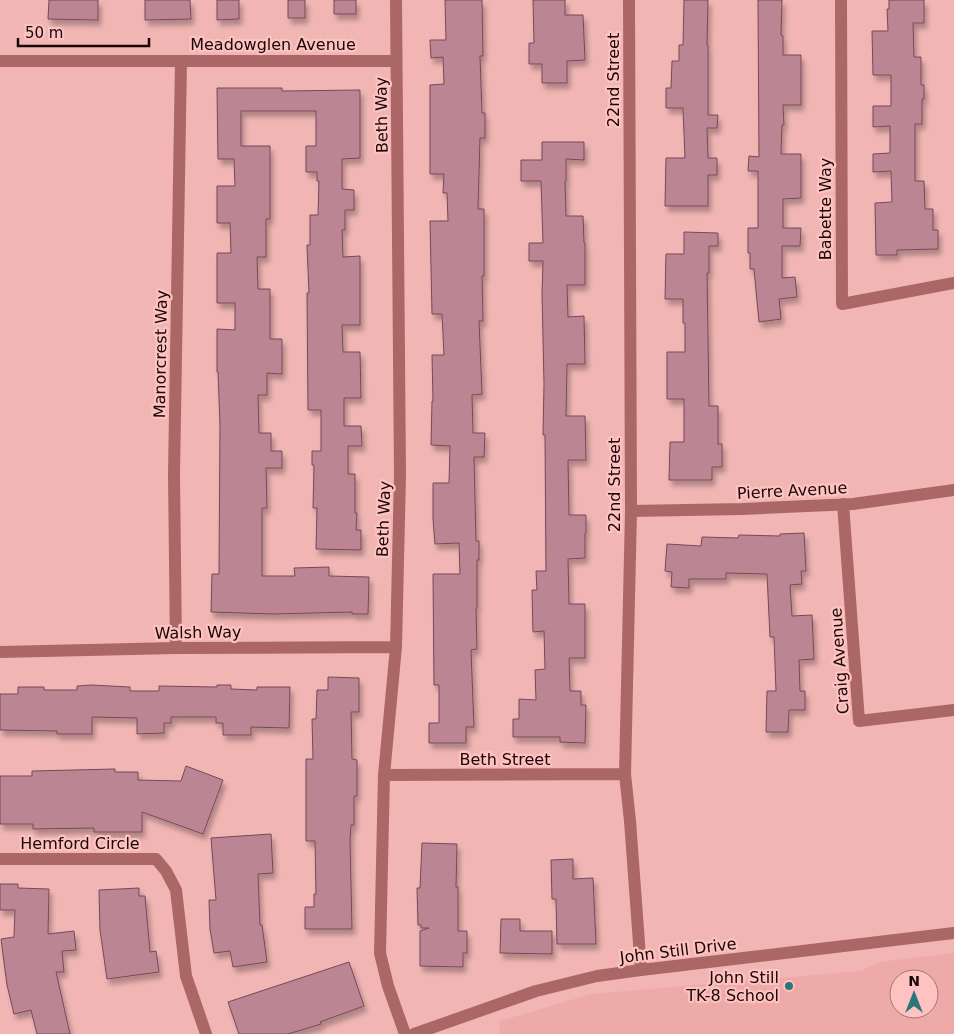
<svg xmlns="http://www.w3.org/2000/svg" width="954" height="1034" font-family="'DejaVu Sans',sans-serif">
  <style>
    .built { fill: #edaaa8; fill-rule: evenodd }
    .building { fill: #bb8594; stroke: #784856; filter: url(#shadow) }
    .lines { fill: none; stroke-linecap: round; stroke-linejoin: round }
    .minor { stroke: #aa6766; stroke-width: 12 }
    .tertiary { stroke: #aa6766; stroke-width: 12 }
    .poi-dot { fill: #2c767a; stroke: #fec2c0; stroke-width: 2 }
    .labels { text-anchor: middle; stroke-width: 4.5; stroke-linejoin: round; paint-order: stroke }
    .street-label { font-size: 16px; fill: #190606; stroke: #fec2c0 }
    .poi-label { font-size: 16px; fill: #190606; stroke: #fec2c0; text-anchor: end }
  </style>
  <defs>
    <filter id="shadow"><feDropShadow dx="3" dy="5.5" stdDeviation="2.5" flood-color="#0004"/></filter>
  </defs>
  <rect width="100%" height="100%" fill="#f1b6b4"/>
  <path class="built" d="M954,953v81h-455l1,-13 91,-27 270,-23 18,-9zM899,979h30v30h-30z"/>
  <path class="building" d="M49,0h49v20l-50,-1z
    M145,0h45l1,19 -46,1z
    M217,0h22v19l-22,1z
    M288,0h17v18h-17z
    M334,0h22v14h-22z
    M445,0h37l1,56h-3l2,57h3v25h-5l-2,71h6v67h-2l1,45h-4l3,73 -10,1 1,38h12l-1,24h-10l2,84h3v19h-2v48h-1l1,41 -6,1 3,77h-8v16h-37v-20h10v-38h-5l-1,-111h27l-1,-31 -24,1 -2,-25v-36h16l1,-37 -19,-1 1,-44h1l-1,-46h12l-2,-41h-10l-2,-93h18l-1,-28h-4l1,-19h-14v-89l14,-1 -1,-27 -12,1 -1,-18h16z
    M533,0h32v15h18l2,45 -18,1v22h-25v-19h-13v-21h5z
    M684,0h24l-1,45h1v70h10l-1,13h-10l1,30h9v17h-9v31h-43l1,-48h19l-2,-50h-17v-20h5l1,-27h7v-16h4z
    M758,0h24l-1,35 2,1v19h18v50h-18l1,20h-2l-1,29h20v44l-18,1v29h18l-1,18h-18v32l13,-1 2,20 -18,2 2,20 -22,3 -5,-53h-4v-16h-2v-25h10v-57h-10l1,-15 10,1z
    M889,0h35v23h-11l1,34h7v28h3v14h-2v25h-7v57h9l1,28h8v21h5v19l-41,1v5h-21l-1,-52 17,-1 -1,-31 -18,1v-18l17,-1v-27l-17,1v-21h18v-31h-18l-1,-44h16l-1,-22h2z
    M217,88h65v3l78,-1v68l-18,1v30l12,1v20h-9v20h-3l1,27 17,-1v69h-18l1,27h17l1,46h-17v28h17l1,20h-14v28h7v39h2l-1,17h5v20l-45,-1 1,-41h-4l1,-43h-2v-14h9v-41h-13l-1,-117h2l-2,-48h3v-30h8l1,-34h-2v-9h-11v-26h10v-35h-75v35h29v73h-4v38h-9l1,32h12v50h12v35l-15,-1v22h-9l1,38h12v18h11v17h-16l1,40h-5v68h33l-1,-8 35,-1v9l40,1 -1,37h-16v-2l-79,2 -62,-2 1,-38h7l1,-149 -2,-53h-1v-43l18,1v-27h-18v-50h14l-1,-30h-13v-37h18l-1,-27h-16z
    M542,142h42v18l-18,-1v22h-1l1,35h17l1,27h1v42h-18l1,32 16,-1 1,48h-18l-1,52h19l1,44h-18l1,55h17v18h-1v25l-17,1 1,45h16v54h-16l1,33h11v14h5l-1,38 -25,-1v-5h-47v-18h6v-20l17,1 -1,-30 10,-1 -1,-38 -11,1 -1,-42h5l-1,-19h10l-1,-136h-2l1,-51 -2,-91 1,-32h-14v-18h14l-2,-62h-20v-21h21z
    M684,232l34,1v13h-9v27h-2l2,133h9v38h4v23h-10v13h-43l1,-38h14v-43h-17v-47h18v-29h-2v-24h-18l1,-45h18z
    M804,533l2,38h-5l1,13 -12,1 2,31 20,-1 2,44 -15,1 1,31h5v19h-16l-1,22h-22l1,-41h9l-2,-54h-4l-3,-63 -41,-1v6h-37v9l-18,-1 1,-15 -7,-1 2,-27 34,2 1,-9 36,1 1,-3 41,1v-2z
    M328,677l31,1v34h-8l1,47 5,1v36h-3v29h-3l-1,15 2,89h-47v-22h9v-13h2l-1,-53h-9v-82h7l-1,-40h4l1,-29h11z
    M91,685l39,2v4h29v-5l58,1v-2h14v4l26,1v-3h33l-1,41 -38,-1v8h-28v-12h-7v-6h-45v6h-7v10l-27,1v-16l-45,-1v17h-35v-3l-57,-1v-36h18v-7h26v3h33v-4z
    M186,766l37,14 -20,54 -61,-22v20h-48v-4l-61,1v-5h-33v-48h32v-5l83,-2v3h23v8l43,1z
    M271,834l2,39 -15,1 2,51h2l5,37 -34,5 -3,-16 -16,2 -4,-24 -1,-29h7l-5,-62z
    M422,843l35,1 -1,43h2v44h9v22h-4v14l-43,-1v-35l9,-3h-8v-3h-3l-1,-37h3z
    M573,859v20l20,-1 3,66h-39l-1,-45h-4l-1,-39z
    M0,884h18v4l31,1 -1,45 26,-3 2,19 -14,1 2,21h-8l14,62h-33l-6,-24 -17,4 -7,-29 -6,-46 13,-2 1,-27h-15z
    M139,888v8h6l5,56 6,-1 3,21 -52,7 -7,-49 -1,-40z
    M501,919h19v12h32v23l-52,-1z
    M349,962l15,44 -44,16 1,2 -33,10h-49l-11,-32z"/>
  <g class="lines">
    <path class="minor" d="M396,0l4,475 -4,172 -12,128 -4,178 8,33 17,48
      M629,0l2,511 -6,263 5,47 11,149
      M841,0l1,304 112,-21
      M0,61h396
      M843,504l16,217 95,-11
      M631,511l111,-2 111,-5 101,-14
      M176,648l-2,-174 7,-413
      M0,652l176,-4 220,-1
      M384,775l241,-1
      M0,859h156l10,12 10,19 10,86 20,58"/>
    <path class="tertiary" d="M414,1034l122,-43 61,-15 44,-6 313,-37"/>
  </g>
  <circle class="poi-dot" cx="789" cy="986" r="5"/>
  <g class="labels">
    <g class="street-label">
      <text x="273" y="50">Meadowglen Avenue</text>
      <text transform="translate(613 80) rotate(-90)" y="6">22nd Street</text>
      <text transform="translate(381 115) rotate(-91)" y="6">Beth Way</text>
      <text transform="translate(825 209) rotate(-90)" y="6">Babette Way</text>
      <text transform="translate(160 354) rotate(-89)" y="6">Manorcrest Way</text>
      <text transform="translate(614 485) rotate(-90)" y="6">22nd Street</text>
      <text transform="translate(792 490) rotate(-3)" y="6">Pierre Avenue</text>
      <text transform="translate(383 519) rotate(-88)" y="6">Beth Way</text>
      <text transform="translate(198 632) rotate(-1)" y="6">Walsh Way</text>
      <text transform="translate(839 661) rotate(-94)" y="6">Craig Avenue</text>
      <text x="505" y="765">Beth Street</text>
      <text x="80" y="849">Hemford Circle</text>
      <text transform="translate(678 950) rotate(-7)" y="6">John Still Drive</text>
    </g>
    <g class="poi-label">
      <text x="779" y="983">John Still<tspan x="779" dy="18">TK-8 School</tspan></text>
    </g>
  </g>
  <g transform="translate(914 994)"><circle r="24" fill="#fec2c0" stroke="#a27776"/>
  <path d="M0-4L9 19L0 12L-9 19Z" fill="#2c767a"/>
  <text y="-8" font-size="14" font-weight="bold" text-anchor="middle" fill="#190606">N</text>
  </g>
  <path d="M18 38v8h131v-8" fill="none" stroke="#190606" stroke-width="2.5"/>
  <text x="25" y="38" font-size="15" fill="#190606" stroke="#fec2c0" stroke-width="4" paint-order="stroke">50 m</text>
</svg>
